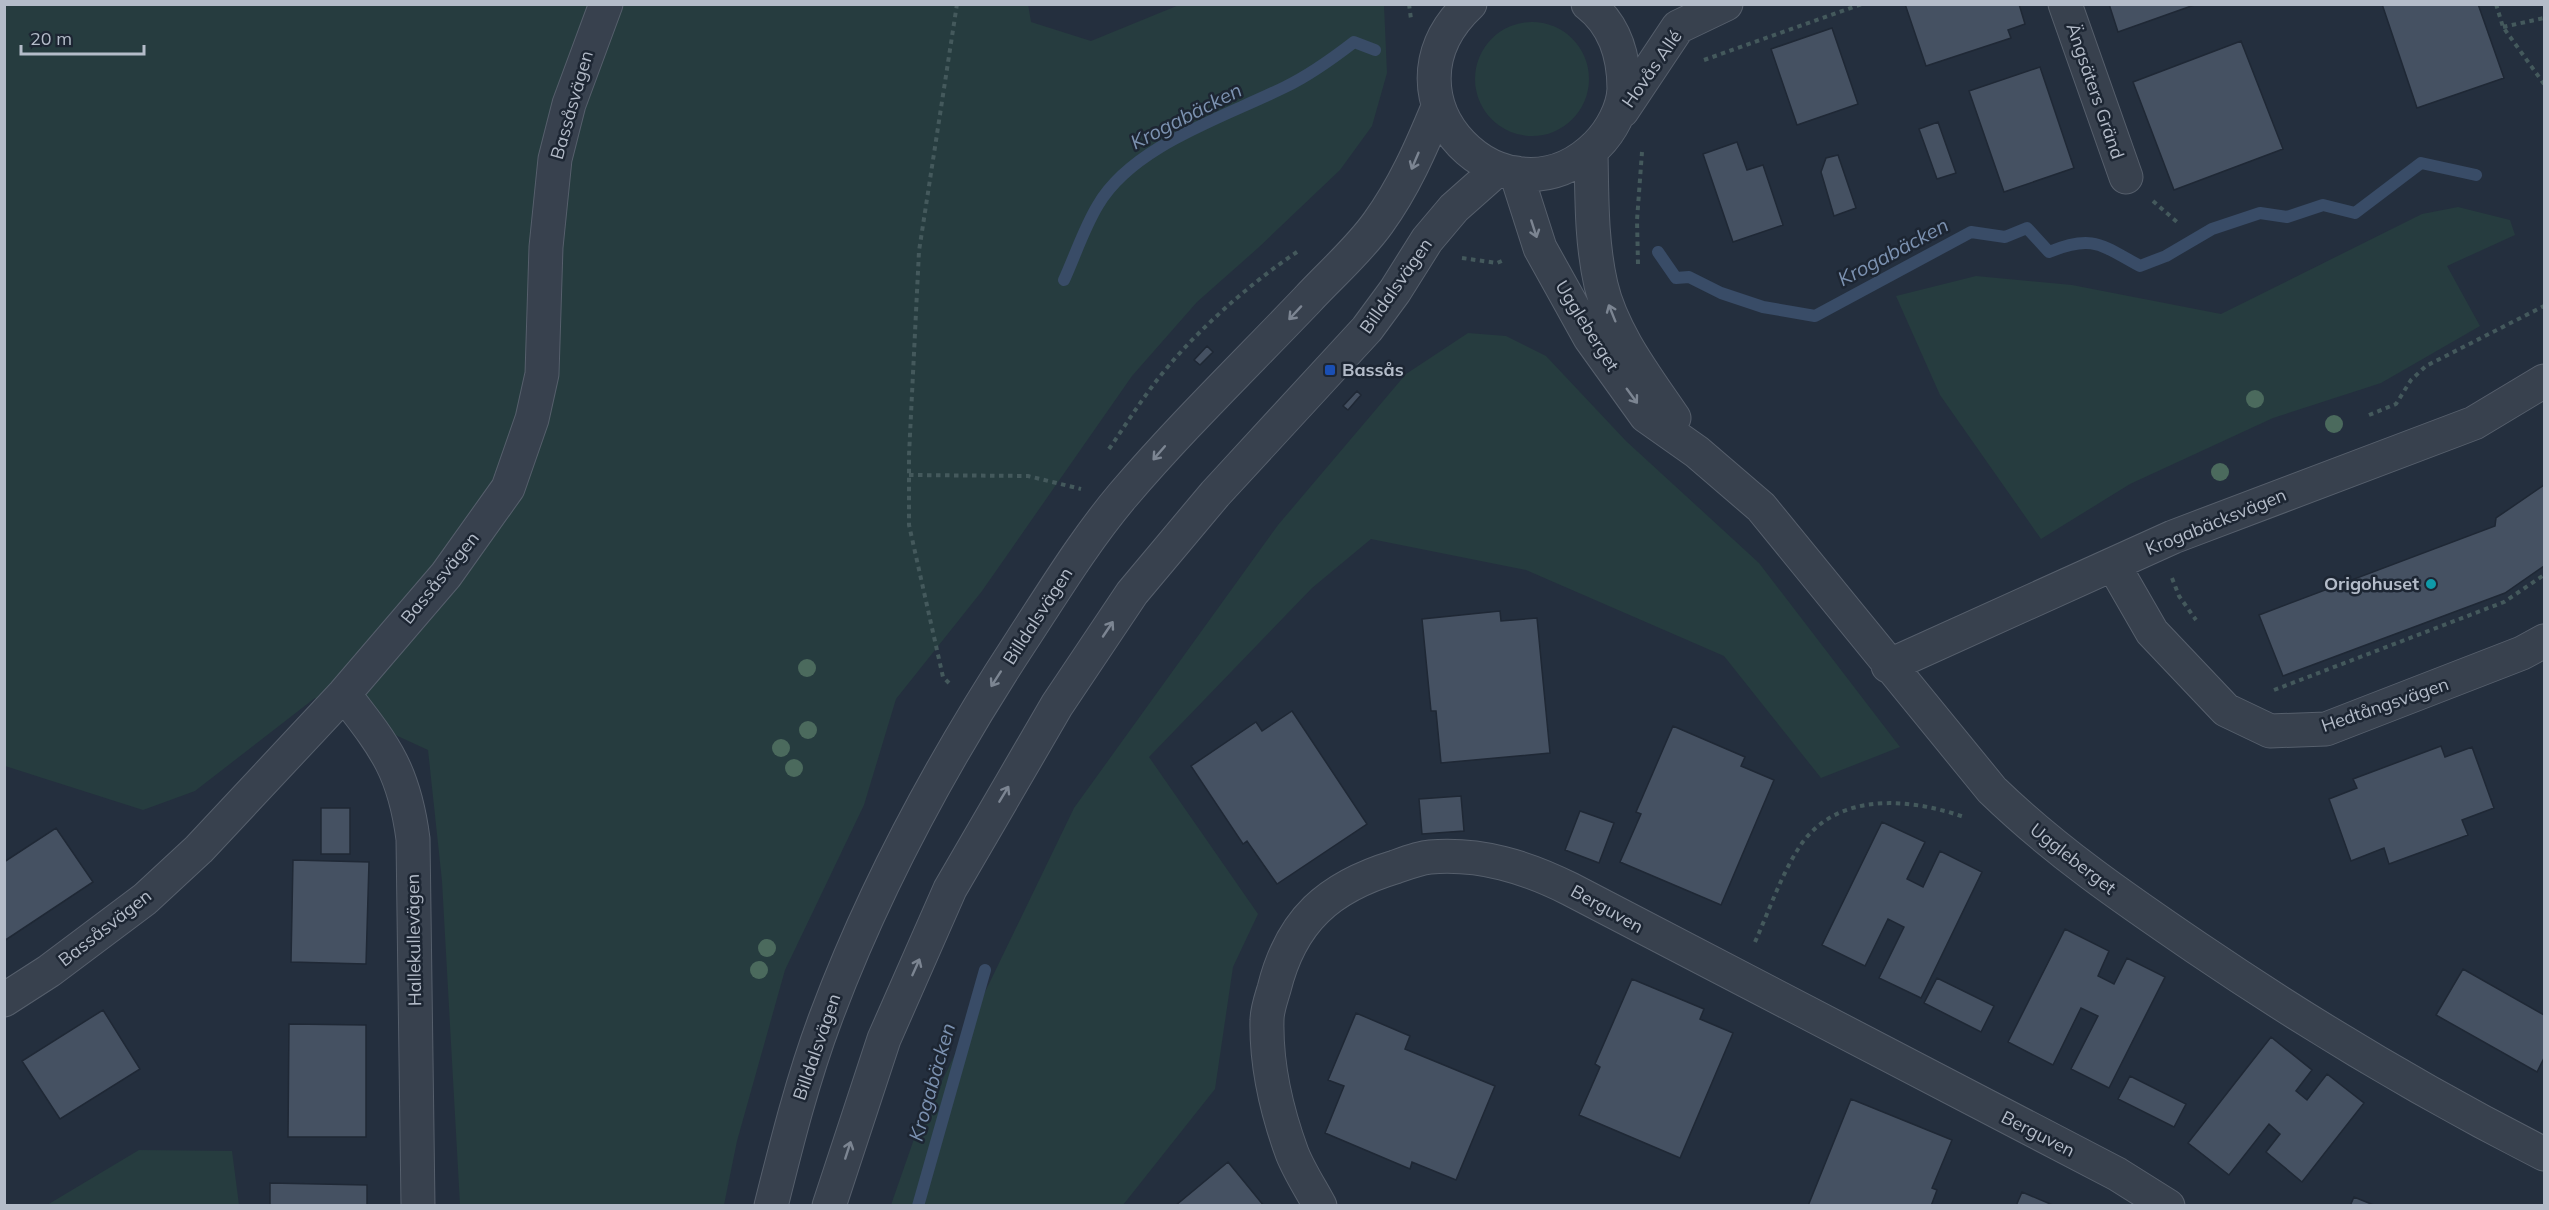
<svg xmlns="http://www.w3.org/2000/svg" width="2549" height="1210" font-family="Mulish,sans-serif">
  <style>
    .green { fill: #263c3f }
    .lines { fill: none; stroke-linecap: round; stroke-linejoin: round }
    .stream { stroke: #394c67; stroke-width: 12 }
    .building { fill: #455162; stroke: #1f2835; stroke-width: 1.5 }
    .minor-casing { stroke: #565f6c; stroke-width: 35 }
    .path { stroke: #44595c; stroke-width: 4; stroke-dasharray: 4.5 4.5; stroke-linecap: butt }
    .minor { stroke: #38414e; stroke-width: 33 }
    .tree { fill: #4b6a5d }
    .oneway { stroke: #7c8592 }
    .transit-dot { fill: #1a4fb4; stroke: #1d2633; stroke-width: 2 }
    .culture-dot { fill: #0f9aa8; stroke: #1d2633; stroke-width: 2 }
    .labels { text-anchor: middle; stroke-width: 5; stroke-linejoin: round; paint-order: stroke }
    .street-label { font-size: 18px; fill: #b4bcc9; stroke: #1d2633 }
    .poi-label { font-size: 18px; font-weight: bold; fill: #b4bcc9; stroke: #1d2633; text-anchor: start }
    .water-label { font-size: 20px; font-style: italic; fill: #7c92b1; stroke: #1d2633 }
  </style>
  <rect width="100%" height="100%" fill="#242f3e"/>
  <path class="green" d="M1028,4l3,18 60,19 88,-36h205l3,68 -15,53 -32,44 -82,78 -61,54 -65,74 -150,215 -86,108 -32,106 -79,165 -48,171 -13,64h-264l-18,-324 -14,-131 -113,-52 -120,93 -52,19 -138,-44v-761z
    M1475 79a57 57 0 1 1 114 0a57 57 0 1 1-114 0Z
    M2458,207l52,13 5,15 -68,31 33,60 -99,57 -108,35 -143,66 -89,55 -101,-144 -44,-99 80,-20 96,9 149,29 201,-100z
    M1468,333l38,3 40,20 80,85 133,122 141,184 -79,31 -97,-122 -198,-86 -155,-31 -59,49 -163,169 109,157 -25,53 -18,122 -92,116h-232l23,-66 160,-331 204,-283 128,-151z
    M139,1150l93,1 7,54h-192z"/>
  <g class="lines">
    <path class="stream" d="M1658,252l18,26 13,-1 32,16 42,14 52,9 156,-84 34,5 22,-9 22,24c44,-18 52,-7 91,14l26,-10 46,-27 48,-16 27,4 36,-12 32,8 66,-50 55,12
      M1064,280c11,-24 20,-52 34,-75 35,-60 127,-88 187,-118 25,-12 47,-28 69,-45l21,8
      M918,1206l67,-236"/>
  </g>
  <path class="building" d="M1905,4h114l6,20 -17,6 3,8 -85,28z
    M2109,4h88l-79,28z
    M2382,4h96l26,74 -87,30z
    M1832,28l26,76 -61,21 -26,-76z
    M2241,41l42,108 -109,41 -41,-108z
    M2040,67l34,101 -70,24 -35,-101z
    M1938,122l18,51 -19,6 -18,-50z
    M1737,142l10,28 16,-5 20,60 -50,17 -30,-88z
    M1838,155l18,53 -22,8 -13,-44 5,-14z
    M1207,346l6,6 -13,13 -6,-5z
    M1357,391l4,4 -13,15 -5,-4z
    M2544,485v81l-39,27 -222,83 -24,-61 236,-89 1,-8z
    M1500,611l1,10 36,-3 13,135 -109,10 -5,-52h-5l-9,-92z
    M1292,711l75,113 -90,60 -30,-43 -4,3 -52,-78 65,-44 6,9z
    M1673,726l72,31 -4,9 33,14 -53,125 -101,-43 21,-48 -5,-2z
    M2441,746l4,11 27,-10 22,61 -32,12 6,15 -79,29 -5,-16 -33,13 -22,-62 28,-11 -4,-9z
    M1461,796l3,35 -42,3 -3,-35z
    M321,808h29v46h-29z
    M1580,811l34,12 -15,40 -34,-13z
    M1882,822l43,20 -18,37 16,8 17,-36 42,21 -61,126 -42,-20 25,-51 -16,-8 -23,47 -43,-21z
    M56,828l37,54 -89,59v-79z
    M293,860l76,2 -3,102 -75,-2z
    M2065,929l44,22 -11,25 16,8 13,-26 38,19 -56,111 -38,-19 27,-53 -17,-8 -28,57 -45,-23z
    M2463,969l81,46v43l-7,14 -101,-57z
    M1937,978l57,28 -13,26 -57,-29z
    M1632,979l72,30 -4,10 33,14 -53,125 -101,-43 21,-48 -5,-3z
    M103,1010l37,59 -80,50 -38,-58z
    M1356,1013l54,23 -5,13 90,37 -39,94 -44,-18 -2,7 -85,-36 19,-47 -16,-6z
    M289,1024l77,1v112h-78z
    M2271,1037l41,33 -16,21 11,9 20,-26 37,29 -62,79 -36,-30 14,-18 -11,-10 -40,51 -41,-32z
    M2130,1076l56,28 -12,23 -56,-28z
    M1851,1099l101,41 -20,48 5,2 -6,16h-123z
    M1228,1162l36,44h-89z
    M270,1183l97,2v21h-97z
    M2022,1192l33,14h-39z
    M2354,1197l22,9h-26z"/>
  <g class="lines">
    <defs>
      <path id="minor" d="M1470,4c-102,95 37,231 127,141 14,-14 26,-36 27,-56 0,-33 -9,-64 -36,-85
        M2065,4l61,173
        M1622,111l56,-84 48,-23
        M1591,152c1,45 0,89 10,133 11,48 46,93 73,133
        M1516,173l24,75 50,90 56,78 51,36 64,55 231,283c63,61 133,109 205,158 112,76 227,145 347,206
        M2114,566l38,66 74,78 44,21 56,-2 196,-76 22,-12
        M1888,666l285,-129 301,-114 70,-42
        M344,694c41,53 60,76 69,145l5,367
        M4,1000l45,-29 96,-72 54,-50 145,-155 102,-119 62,-87 24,-69 10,-45 4,-127 9,-88 14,-55 37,-100
        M771,1206c16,-64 32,-128 55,-189 50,-134 118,-258 196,-377 32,-49 63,-100 101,-145 58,-68 122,-130 184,-195 23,-25 51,-49 71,-77 26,-36 43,-75 60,-116
        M829,1206l55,-167 66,-150 107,-184 75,-112 83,-99 152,-165 28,-38 32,-51 27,-32 44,-39
        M1320,1206c-9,-17 -21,-35 -28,-53 -15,-41 -26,-89 -25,-133 0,-10 4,-21 7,-31 17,-69 55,-102 121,-122 11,-4 24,-9 35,-10 51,-4 96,10 140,32l547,285 51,32"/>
    </defs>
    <use href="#minor" class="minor-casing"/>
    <path class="path" d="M1409,4l2,15
      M2496,4l7,23 41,57
      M2503,27l41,-9
      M1704,60l158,-56
      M2153,201l24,21
      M1462,258l35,5 7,-3
      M1638,264l-1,-44 5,-68
      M2369,415l27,-11 15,-24 15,-14 118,-60
      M1109,449c14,-20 27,-41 42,-61 36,-49 95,-102 146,-136
      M909,475l119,1 53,13
      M2172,578l7,18 17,24
      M949,683l-6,-6 -34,-152v-70l10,-204 38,-247
      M2274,690l230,-88 40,-27
      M1755,942c14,-31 26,-67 45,-96 37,-55 110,-48 164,-29"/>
    <use href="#minor" class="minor"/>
  </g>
  <g class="tree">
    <circle cx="2255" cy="399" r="9"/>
    <circle cx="2334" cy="424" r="9"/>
    <circle cx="2220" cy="472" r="9"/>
    <circle cx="807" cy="668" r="9"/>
    <circle cx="808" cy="730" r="9"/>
    <circle cx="781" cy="748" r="9"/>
    <circle cx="794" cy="768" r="9"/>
    <circle cx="767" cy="948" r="9"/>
    <circle cx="759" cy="970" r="9"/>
  </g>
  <defs><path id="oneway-shaft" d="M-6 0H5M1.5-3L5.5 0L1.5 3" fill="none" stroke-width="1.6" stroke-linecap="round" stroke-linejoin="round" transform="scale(1.5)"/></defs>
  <g class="oneway">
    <use href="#oneway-shaft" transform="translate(1415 161) rotate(113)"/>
    <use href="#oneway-shaft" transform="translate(1534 229) rotate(72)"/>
    <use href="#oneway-shaft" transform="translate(1295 313) rotate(133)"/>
    <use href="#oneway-shaft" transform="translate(1612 313) rotate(-112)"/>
    <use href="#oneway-shaft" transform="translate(1632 396) rotate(54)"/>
    <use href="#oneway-shaft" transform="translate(1159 453) rotate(131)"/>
    <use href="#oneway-shaft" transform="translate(1108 629) rotate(-56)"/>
    <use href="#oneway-shaft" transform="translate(996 679) rotate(123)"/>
    <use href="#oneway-shaft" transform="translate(1004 794) rotate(-59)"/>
    <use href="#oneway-shaft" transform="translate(916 967) rotate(-66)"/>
    <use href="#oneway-shaft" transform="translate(848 1150) rotate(-72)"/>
  </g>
  <rect class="transit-dot" x="1324" y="364" width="12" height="12" rx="3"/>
  <circle class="culture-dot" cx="2431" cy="584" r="6"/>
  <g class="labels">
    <g class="street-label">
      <text transform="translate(1652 69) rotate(-55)" y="6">Hovås Allé</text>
      <text transform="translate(2095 91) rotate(71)" y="6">Ängsäters Gränd</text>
      <text transform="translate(572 105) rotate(-74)" y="6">Bassåsvägen</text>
      <text transform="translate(1396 286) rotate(-55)" y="6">Billdalsvägen</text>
      <text transform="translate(1587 326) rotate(58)" y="6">Uggleberget</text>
      <text transform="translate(2216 522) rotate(-22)" y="6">Krogabäcksvägen</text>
      <text transform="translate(440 578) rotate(-51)" y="6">Bassåsvägen</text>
      <text transform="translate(1038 616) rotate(-57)" y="6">Billdalsvägen</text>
      <text transform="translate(2385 705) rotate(-19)" y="6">Hedtångsvägen</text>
      <text transform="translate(2073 859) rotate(38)" y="6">Uggleberget</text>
      <text transform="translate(1607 909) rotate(29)" y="6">Berguven</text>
      <text transform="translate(105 928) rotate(-38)" y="6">Bassåsvägen</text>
      <text transform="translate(414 940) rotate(-91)" y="6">Hallekullevägen</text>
      <text transform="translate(817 1047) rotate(-71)" y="6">Billdalsvägen</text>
      <text transform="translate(2038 1134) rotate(27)" y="6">Berguven</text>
    </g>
    <g class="poi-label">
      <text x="1342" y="376">Bassås</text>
      <text x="2419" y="590" text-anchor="end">Origohuset</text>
    </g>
    <g class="water-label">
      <text transform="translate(1186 116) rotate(-27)" y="7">Krogabäcken</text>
      <text transform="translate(1893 252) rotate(-28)" y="7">Krogabäcken</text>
      <text transform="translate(932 1082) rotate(-74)" y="7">Krogabäcken</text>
    </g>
  </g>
  <rect width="2549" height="1210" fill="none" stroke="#b4bcc9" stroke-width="12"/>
  <path d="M21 45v9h123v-9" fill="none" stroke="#b4bcc9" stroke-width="3"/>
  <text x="30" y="45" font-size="18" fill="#b4bcc9" stroke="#1d2633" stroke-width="4.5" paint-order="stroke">20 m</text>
</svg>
